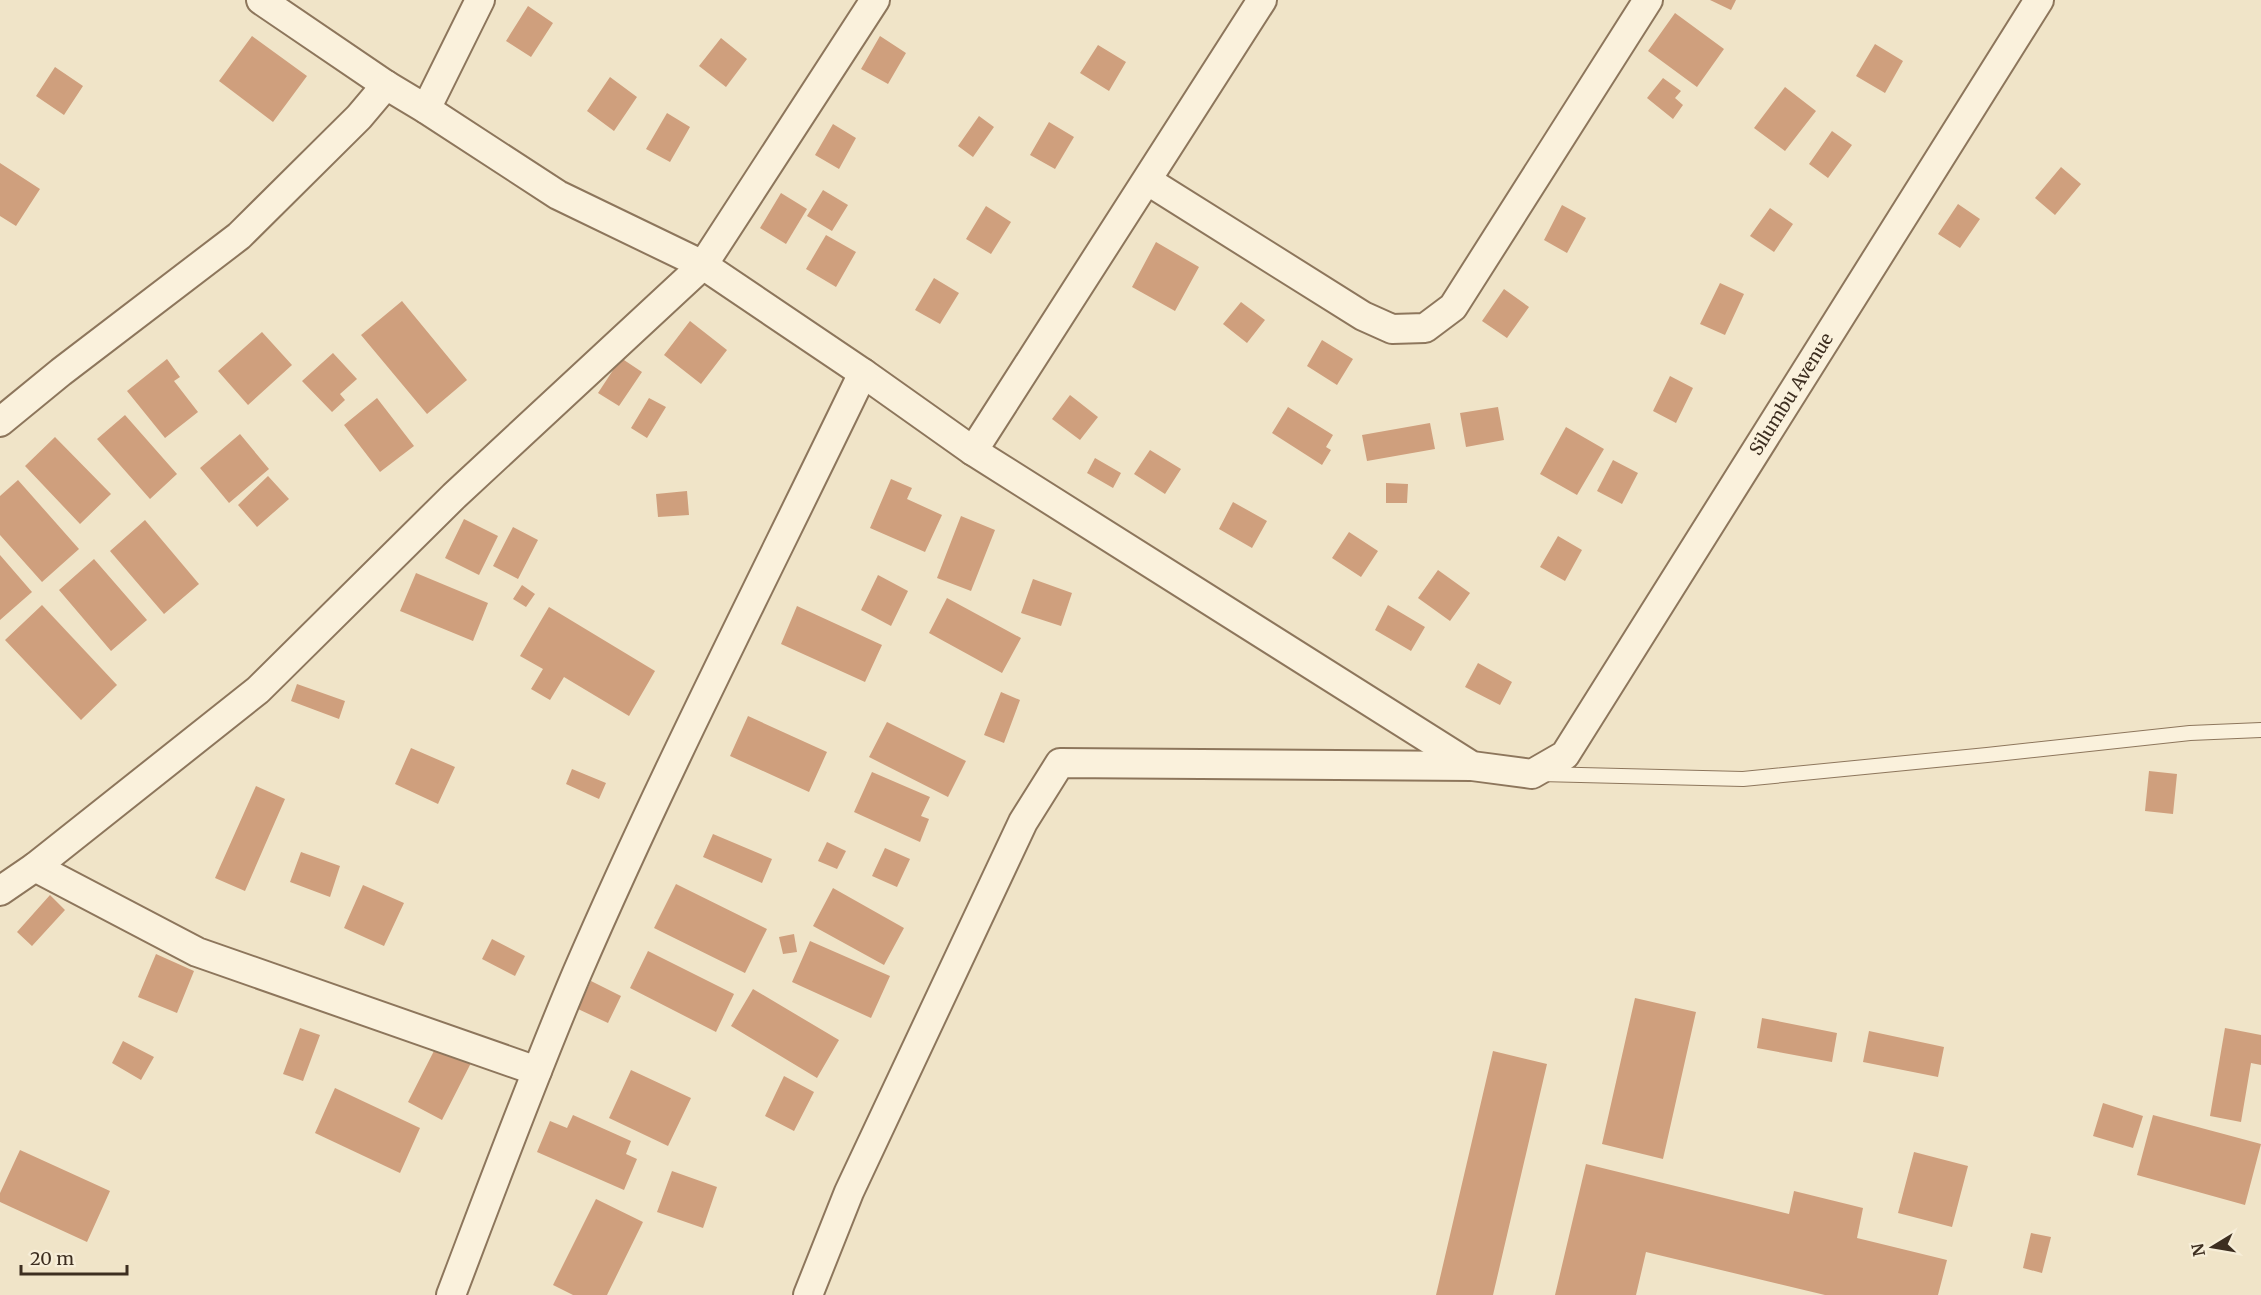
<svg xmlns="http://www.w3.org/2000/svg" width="2261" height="1295" font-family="Merriweather,serif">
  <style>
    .building { fill: #cf9f7d }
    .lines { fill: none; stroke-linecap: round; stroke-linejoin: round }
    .lane-casing { stroke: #8d765c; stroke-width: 16 }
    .street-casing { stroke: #8d765c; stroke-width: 32 }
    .lane { stroke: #faf1dc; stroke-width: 14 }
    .street { stroke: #faf1dc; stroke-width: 28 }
    .labels { text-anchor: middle; stroke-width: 6; stroke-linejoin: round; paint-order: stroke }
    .street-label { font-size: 18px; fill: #3d2e20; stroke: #f7eed8 }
  </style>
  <rect width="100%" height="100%" fill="#f0e4c8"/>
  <path class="building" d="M1710,0h26l-5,10z
    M528,6l25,17 -22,34 -25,-16z
    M1675,13l49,36 -27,38 -49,-36z
    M252,36l55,40 -34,46 -54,-41z
    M880,36l26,17 -18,31 -27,-15z
    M721,38l26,21 -21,28 -27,-21z
    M1875,44l28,17 -18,32 -29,-17z
    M1098,45l28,17 -17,29 -29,-18z
    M55,67l28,19 -19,29 -28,-19z
    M610,77l27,20 -23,34 -27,-20z
    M1663,78l18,13 -6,7 8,7 -10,14 -26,-21z
    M1785,87l31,24 -31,40 -31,-23z
    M667,113l23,14 -20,35 -24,-13z
    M979,116l15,11 -21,30 -15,-11z
    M1049,122l25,15 -19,32 -25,-14z
    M833,124l23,14 -17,31 -24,-14z
    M1832,131l20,14 -24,33 -19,-14z
    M0,163l40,26 -24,37 -16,-10z
    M2061,167l20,17 -26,31 -20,-17z
    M823,190l25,15 -16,26 -25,-15z
    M781,193l26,16 -21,35 -26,-16z
    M1958,204l22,15 -20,29 -22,-14z
    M1562,205l24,13 -19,35 -23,-13z
    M986,206l25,16 -20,32 -25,-15z
    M1770,208l23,16 -19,28 -24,-16z
    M826,235l30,17 -20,35 -30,-18z
    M1156,242l43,25 -24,44 -43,-24z
    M934,278l25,15 -19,31 -25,-14z
    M1720,283l24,11 -19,41 -25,-11z
    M1504,289l25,18 -22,31 -25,-17z
    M402,301l65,79 -40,34 -66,-79z
    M1241,302l24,18 -18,23 -24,-19z
    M690,321l37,29 -26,34 -37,-29z
    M262,332l30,33 -44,40 -30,-34z
    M1322,340l31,19 -16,26 -30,-19z
    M333,353l24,26 -17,15 5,6 -13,12 -30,-31z
    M621,358l21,14 -23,34 -21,-13z
    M167,359l13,18 -6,4 24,31 -33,26 -38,-47z
    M1670,376l23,12 -17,35 -23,-12z
    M1070,395l28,22 -18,23 -28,-21z
    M377,398l37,48 -34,26 -36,-47z
    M649,398l17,9 -19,31 -16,-10z
    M1288,407l45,28 -7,12 5,3 -9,15 -50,-32z
    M1498,407l6,33 -38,7 -6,-34z
    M125,415l52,59 -27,25 -53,-60z
    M1430,423l5,26 -68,12 -5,-26z
    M1566,427l38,22 -27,46 -37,-21z
    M240,434l29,35 -40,34 -29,-35z
    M55,437l56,57 -31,30 -55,-58z
    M1150,450l31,19 -16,25 -31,-20z
    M1095,458l26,15 -8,15 -26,-15z
    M1613,460l25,13 -16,31 -25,-13z
    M268,476l21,23 -32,28 -19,-22z
    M891,479l21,9 -5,11 35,16 -17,37 -55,-24z
    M18,480l61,69 -37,33 -42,-47v-39z
    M1386,483l22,1 -1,19h-21z
    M687,491l2,24 -31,2 -2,-23z
    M1233,502l34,19 -15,27 -33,-19z
    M961,516l34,14 -24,61 -34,-13z
    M464,519l34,17 -19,39 -34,-17z
    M145,520l54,64 -35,30 -54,-63z
    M513,527l25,13 -20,39 -25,-13z
    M1349,532l29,19 -17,26 -29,-19z
    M1558,536l24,14 -17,31 -25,-14z
    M0,555l32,37 -32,28z
    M94,559l53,61 -36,31 -52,-61z
    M1438,570l32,23 -20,28 -32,-23z
    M416,573l72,30 -15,38 -73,-30z
    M878,575l30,16 -17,35 -30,-16z
    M1033,579l39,14 -11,33 -40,-13z
    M522,585l13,9 -9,13 -13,-8z
    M947,598l74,40 -19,35 -73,-40z
    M42,605l75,80 -36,35 -76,-80z
    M1388,605l37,22 -14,24 -36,-21z
    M797,606l85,39 -17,37 -84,-38z
    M549,607l106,64 -26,45 -65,-39 -14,23 -19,-11 12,-20 -23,-13z
    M1478,663l34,19 -12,23 -35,-18z
    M297,684l48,17 -6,18 -48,-18z
    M1001,692l19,8 -16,43 -20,-8z
    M748,716l79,36 -18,40 -79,-36z
    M887,722l79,39 -18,36 -79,-40z
    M411,748l44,19 -17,37 -43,-20z
    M572,769l34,14 -7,16 -33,-15z
    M2149,771l28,3 -4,40 -28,-3z
    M872,772l58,25 -9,19 8,3 -9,23 -66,-30z
    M256,786l29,13 -40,92 -30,-13z
    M713,834l59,25 -10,24 -59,-26z
    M827,842l19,9 -9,18 -19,-8z
    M885,848l25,11 -13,28 -25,-11z
    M301,852l39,14 -10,31 -40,-15z
    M676,884l91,45 -22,44 -91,-45z
    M363,885l41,18 -20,43 -40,-18z
    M833,888l71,40 -20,37 -71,-39z
    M50,895l15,15 -33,36 -15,-14z
    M794,934l3,18 -14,2 -4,-17z
    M492,939l33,17 -10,20 -33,-17z
    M810,941l80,35 -19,42 -79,-36z
    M648,951l86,43 -18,38 -86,-44z
    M156,954l38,17 -17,42 -39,-16z
    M591,981l30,15 -13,27 -30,-14z
    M753,989l86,51 -22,38 -86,-52z
    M1635,998l61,14 -33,147 -61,-15z
    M1762,1018l75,15 -5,29 -75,-14z
    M300,1028l20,7 -17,46 -20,-7z
    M2225,1028l36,7v30l-10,-2 -10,59 -31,-6z
    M1869,1031l75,16 -6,30 -75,-15z
    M123,1041l31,16 -13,23 -29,-17z
    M438,1043l34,18 -30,59 -34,-18z
    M1493,1051l54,13 -54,231h-57z
    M631,1070l60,28 -23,48 -59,-28z
    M784,1076l30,16 -20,39 -29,-15z
    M335,1088l85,40 -20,45 -85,-40z
    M2103,1103l40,13 -10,32 -40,-12z
    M573,1115l58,26 -5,13 11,5 -13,31 -87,-38 13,-31 17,7z
    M2153,1115l108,29 -16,61 -108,-30z
    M20,1150l90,41 -23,51 -87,-40v-9z
    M1914,1152l54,14 -16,61 -54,-14z
    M1586,1164l203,50 5,-23 69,17 -6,30 90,22 -9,35h-113l-179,-43 -10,43h-81z
    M672,1171l45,16 -14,41 -46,-16z
    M596,1199l47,23 -36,73h-34l-20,-10z
    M2031,1233l20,4 -9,36 -19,-5z"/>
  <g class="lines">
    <defs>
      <path id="lane" d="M1540,774l203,5 244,-24 203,-22 71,-3"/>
      <g id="street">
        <path id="s1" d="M261,0l125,85 40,24 132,86 145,70 160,108 110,78 499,315 60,8 33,-19 474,-755"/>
        <path d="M426,109l54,-109"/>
        <path d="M1148,181l215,135 29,13 33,-1 28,-21 195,-307"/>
        <path d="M0,422l61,-50 178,-136 120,-119 27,-32"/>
        <path d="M973,451l289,-451"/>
        <path d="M35,867l162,85 340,119"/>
        <path d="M0,891l35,-24 223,-177 196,-194 249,-231 172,-265"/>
        <path d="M451,1295c41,-108 81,-216 126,-322 88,-203 190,-401 286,-600"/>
        <path d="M808,1295l41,-103 174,-370 37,-59 412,3"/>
      </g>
    </defs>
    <use href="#lane" class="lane-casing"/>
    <use href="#street" class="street-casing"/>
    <use href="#lane" class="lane"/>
    <use href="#street" class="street"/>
  </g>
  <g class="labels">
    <g class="street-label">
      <text dy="6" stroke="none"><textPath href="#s1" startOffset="1959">Silumbu Avenue</textPath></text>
    </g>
  </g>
  <g transform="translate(2213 1247) rotate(259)" stroke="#f7eed8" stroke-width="4.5" paint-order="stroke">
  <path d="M0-4.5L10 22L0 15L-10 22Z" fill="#3d2e20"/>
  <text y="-9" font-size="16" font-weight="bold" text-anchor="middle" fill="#3d2e20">N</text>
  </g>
  <path d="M21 1265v9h106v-9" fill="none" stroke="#3d2e20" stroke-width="3"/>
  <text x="30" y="1265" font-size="18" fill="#3d2e20" stroke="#f7eed8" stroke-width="4.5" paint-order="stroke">20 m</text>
</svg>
